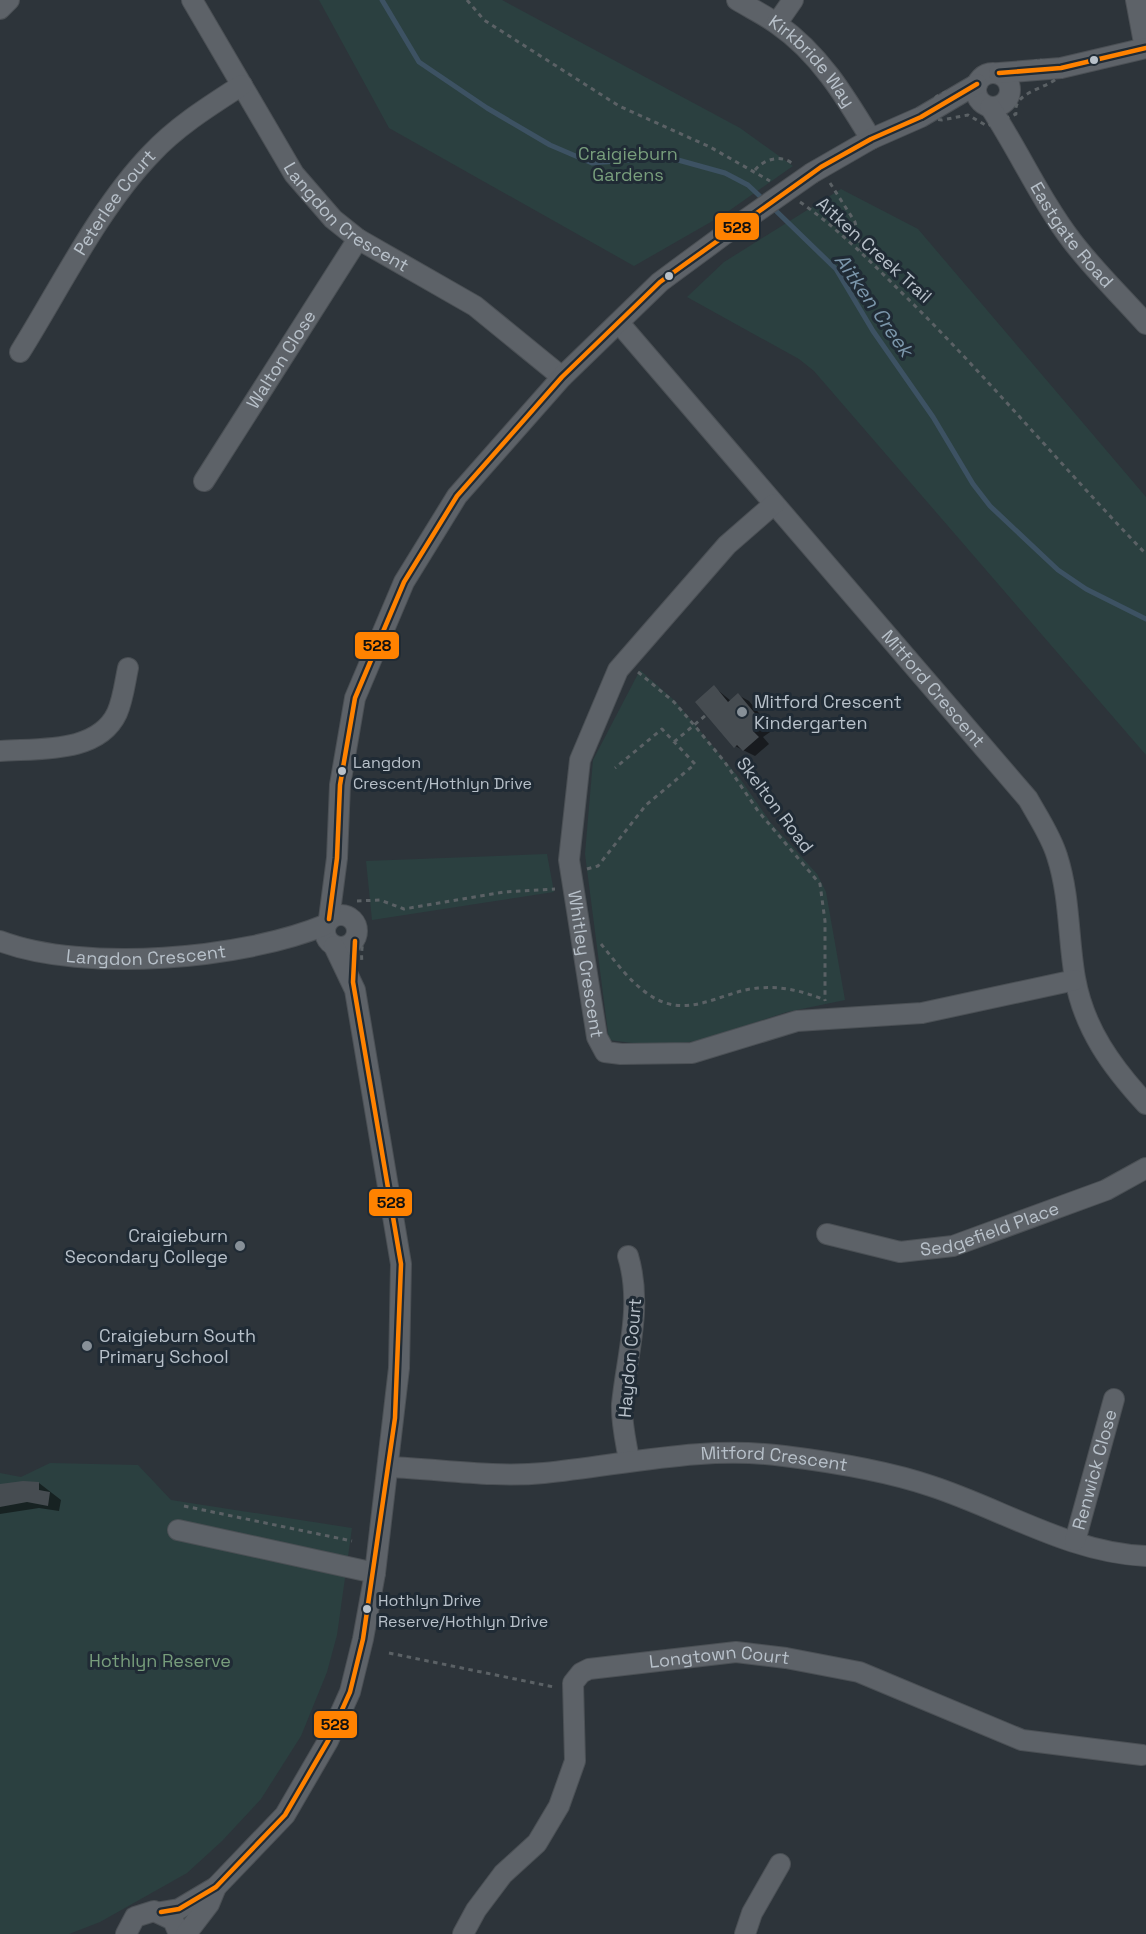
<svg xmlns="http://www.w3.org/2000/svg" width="1146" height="1934" font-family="'Space Grotesk',sans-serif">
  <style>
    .green { fill: #2b4040 }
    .shadow { fill: #0007 }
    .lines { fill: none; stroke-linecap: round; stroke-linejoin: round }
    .stream { stroke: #3d5263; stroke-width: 5 }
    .building { fill: #464c51 }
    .minor-casing { stroke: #4b5055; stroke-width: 22 }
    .path { stroke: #5b6165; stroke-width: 3; stroke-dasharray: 4.5 4.5; stroke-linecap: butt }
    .minor { stroke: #5d6268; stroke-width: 20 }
    .minor-bridge-casing { stroke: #4b5055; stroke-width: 22; stroke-linecap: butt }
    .minor-bridge { stroke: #5d6268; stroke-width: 20 }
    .bus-1-casing { stroke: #202b35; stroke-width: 9 }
    .bus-1 { stroke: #ff8200; stroke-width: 4.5 }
    .bus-dot { fill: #b8c1ca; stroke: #202b35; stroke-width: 2 }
    .poi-dot { fill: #879098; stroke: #202b35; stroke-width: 2 }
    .labels { text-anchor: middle; stroke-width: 6; stroke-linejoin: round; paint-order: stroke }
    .bus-label { font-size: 16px; fill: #b8c1ca; stroke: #202b35; text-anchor: start }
    .street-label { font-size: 18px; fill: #b8c1ca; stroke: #202b35 }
    .park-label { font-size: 18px; fill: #789e7c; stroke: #202b35 }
    .poi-label { font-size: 18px; fill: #b8c1ca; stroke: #202b35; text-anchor: start }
    .water-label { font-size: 20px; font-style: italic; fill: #7b96aa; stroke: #202b35 }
    .line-badge { stroke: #202b35; stroke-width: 2 }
    .pale-badge-label { font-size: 16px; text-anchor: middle; font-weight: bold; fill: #111 }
  </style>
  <rect width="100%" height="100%" fill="#2d343a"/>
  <path class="green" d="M319,0h183l238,128 53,38 -70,49 -89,51 -245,-138z
    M841,189l77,40 228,268v258l-332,-384 -15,-12 -112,-62 37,-35z
    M640,670l35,31 66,79 30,43 46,51 9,18 19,108 -58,12 -89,29 -41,5 -48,-6 -24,-186 8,-94z
    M547,854l7,38 -182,28 -6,-59z
    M50,1463l88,2 33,35 181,28 -15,107 -10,37 -26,64 -40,63 -39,42 -35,32 -87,49 -31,12h-69v-461l21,4z"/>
  <path class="shadow" d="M714,687l17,14 7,-6 11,6 24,29 -10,7 6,7 -14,12 -20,-10z
    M39,1483l22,17 -2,11 -20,-3 -39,6v-28z"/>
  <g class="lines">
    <path class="stream" d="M382,0l37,62 68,46 63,37 42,18 62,-5 24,2 47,13 23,12 17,16
      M772,207l64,62 37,62 60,86 40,67 17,22 68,64 28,19 60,30"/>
  </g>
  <path class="building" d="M714,685l14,17 10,-9 25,30 -10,8 6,6 -16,14 -6,-6 -3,3 -39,-46z
    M23,1481l16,1v8l11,2 -2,14 -21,-4 -27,5v-23z"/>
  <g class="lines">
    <defs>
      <g id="minor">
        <path id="s1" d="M192,0l102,174 39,45 25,20 117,67 87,71"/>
        <path id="s2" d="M737,0c13,8 28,15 40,24 42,29 68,72 94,115"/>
        <path d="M1136,0l9,48"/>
        <path d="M0,9l9,-9"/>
        <path d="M777,23l16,-23"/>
        <circle cx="993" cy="90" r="17"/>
        <path d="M999,73l62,-5 85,-20"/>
        <path id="s3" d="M990,107c29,44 50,92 82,134 22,29 50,56 74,83"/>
        <path d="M812,173l59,-34 50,-22 56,-33"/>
        <path id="s4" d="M619,323l409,476c10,18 23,37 29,57 13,40 11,82 18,122 9,51 37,89 71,126"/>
        <path id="s5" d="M20,352c40,-64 79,-144 131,-198 26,-28 60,-49 91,-69"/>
        <path id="s6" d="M204,481l154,-242"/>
        <path id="s7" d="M774,504l-47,41 -109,125 -38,90 -11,100 28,177 8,15 16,2 71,-1 105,-32 125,-8 153,-33"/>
        <path d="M0,751c38,-3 98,3 117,-38 6,-13 8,-31 11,-45"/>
        <circle cx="341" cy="931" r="16"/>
        <path d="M329,919l8,-61 3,-73 15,-87 49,-116 53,-86 105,-119 98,-95 65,-48"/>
        <path id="s8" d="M0,941c85,32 243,18 325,-16"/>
        <path id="s9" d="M827,1234l73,18 53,-6 153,-56 40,-22"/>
        <path d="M628,1256c15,50 -1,98 -6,148 -1,18 4,38 7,56"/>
        <path id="s10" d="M389,1467c51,2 104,11 155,6 80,-8 158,-28 240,-17 48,6 100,14 147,30 71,23 139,67 215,70"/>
        <path d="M178,1530l197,43"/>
        <path id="s11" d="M1075,1541l39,-142"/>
        <path d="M161,1912l18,-3 37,-22"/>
        <path d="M126,1934l9,-17 19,-6 19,9 6,14"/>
        <path d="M186,1934l23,-30 7,-17 69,-72 43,-74 22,-49 13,-53 12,-66 24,-205 2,-104 -46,-274 -21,-44"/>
        <path id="s12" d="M463,1934l13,-24 27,-36 34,-31 22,-37 16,-45 -2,-78 8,-10 8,-4 147,-17 50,6 73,14 163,68 120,15"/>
        <path d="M745,1934l7,-21 28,-49"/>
      </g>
    </defs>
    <use href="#minor" class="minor-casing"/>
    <path class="path" d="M467,0l17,20 135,86 91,41 60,34
      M1040,60l21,8 -4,10c-11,11 -45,14 -41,36l-29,12 -19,-11 -26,5 -21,-3 16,-21 26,-12 19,-16 38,-3z
      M755,170c9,-11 26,-16 38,-6
      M830,183l25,39 7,31
      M800,202c36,25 68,57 99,88 86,84 163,177 247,264
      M638,672l36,30 20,23 30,36 34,50 62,73 5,37v80
      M674,742l32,-27
      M587,869l11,-3 48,-61 49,-41 -33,-35 -47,39
      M357,901l23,-1 24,9 100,-17 51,-3
      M348,908c27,16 11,30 14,54
      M601,944c14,17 28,37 47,50 39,28 73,-3 110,-6 25,-2 44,3 67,12
      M184,1506l168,35
      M389,1653l165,34"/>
    <use href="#minor" class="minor"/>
    <defs>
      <path id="minor-bridge" d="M725,234l87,-61"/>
    </defs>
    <use href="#minor-bridge" class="minor-bridge-casing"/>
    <use href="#minor-bridge" class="minor-bridge"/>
    <defs>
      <path id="bus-1" d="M999,73l62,-5 85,-20
        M329,919l8,-61 3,-73 15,-87 49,-116 53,-86 105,-119 98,-95 161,-115 50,-28 50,-22 56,-33
        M161,1912l18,-3 37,-22 69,-72 43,-74 22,-49 13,-53 32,-221 6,-154 -48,-282 2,-41"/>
    </defs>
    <use href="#bus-1" class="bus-1-casing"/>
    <use href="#bus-1" class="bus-1"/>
  </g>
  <g class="bus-dot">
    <circle cx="1094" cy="60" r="5"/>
    <circle cx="669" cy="276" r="5"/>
    <circle cx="342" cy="771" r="5"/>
    <circle cx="367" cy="1609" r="5"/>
  </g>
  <g class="poi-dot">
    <circle cx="742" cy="712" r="6"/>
    <circle cx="240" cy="1246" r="6"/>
    <circle cx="87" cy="1346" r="6"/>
  </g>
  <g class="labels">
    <g class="bus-label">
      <text x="353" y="768">Langdon<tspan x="353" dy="21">Crescent/Hothlyn Drive</tspan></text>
      <text x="378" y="1606">Hothlyn Drive<tspan x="378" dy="21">Reserve/Hothlyn Drive</tspan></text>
    </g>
    <g class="street-label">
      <text dy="6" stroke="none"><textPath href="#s2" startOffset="98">Kirkbride Way</textPath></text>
      <text dy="6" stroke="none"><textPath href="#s5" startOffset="177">Peterlee Court</textPath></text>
      <text dy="6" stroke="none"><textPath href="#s1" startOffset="270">Langdon Crescent</textPath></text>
      <text dy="6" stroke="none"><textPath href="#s3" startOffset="152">Eastgate Road</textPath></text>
      <text transform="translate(874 250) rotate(42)" y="6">Aitken Creek Trail</text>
      <text dy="6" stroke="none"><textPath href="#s6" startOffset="144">Walton Close</textPath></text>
      <text dy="6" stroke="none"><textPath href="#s4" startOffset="482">Mitford Crescent</textPath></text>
      <text transform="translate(775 805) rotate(53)" y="6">Skelton Road</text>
      <text dy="6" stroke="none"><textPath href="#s8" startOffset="148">Langdon Crescent</textPath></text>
      <text dy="6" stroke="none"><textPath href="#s7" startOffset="532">Whitley Crescent</textPath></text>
      <text dy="6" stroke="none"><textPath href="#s9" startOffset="168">Sedgefield Place</textPath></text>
      <text transform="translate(630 1358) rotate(-85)" y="6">Haydon Court</text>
      <text dy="6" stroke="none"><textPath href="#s10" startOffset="387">Mitford Crescent</textPath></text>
      <text dy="6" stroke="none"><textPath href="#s11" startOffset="74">Renwick Close</textPath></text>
      <text dy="6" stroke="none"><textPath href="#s12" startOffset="440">Longtown Court</textPath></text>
    </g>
    <g class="park-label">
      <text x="628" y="160">Craigieburn<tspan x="628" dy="21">Gardens</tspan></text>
      <text x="160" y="1667">Hothlyn Reserve</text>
    </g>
    <g class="poi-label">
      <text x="754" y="708">Mitford Crescent<tspan x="754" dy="21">Kindergarten</tspan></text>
      <text x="228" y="1242" text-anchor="end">Craigieburn<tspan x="228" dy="21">Secondary College</tspan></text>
      <text x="99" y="1342">Craigieburn South<tspan x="99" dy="21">Primary School</tspan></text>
    </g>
    <g class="water-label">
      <text transform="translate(874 305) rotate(55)" y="7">Aitken Creek</text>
    </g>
  </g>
  <g class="line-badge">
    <rect x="714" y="212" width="46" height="29" rx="6" fill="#ff8200"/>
    <rect x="354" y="631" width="46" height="29" rx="6" fill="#ff8200"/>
    <rect x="368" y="1188" width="45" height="29" rx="6" fill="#ff8200"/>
    <rect x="313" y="1710" width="45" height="29" rx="6" fill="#ff8200"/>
  </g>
  <g class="pale-badge-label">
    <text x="737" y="233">528</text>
    <text x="377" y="651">528</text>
    <text x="391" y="1208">528</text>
    <text x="335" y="1730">528</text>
  </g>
</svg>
